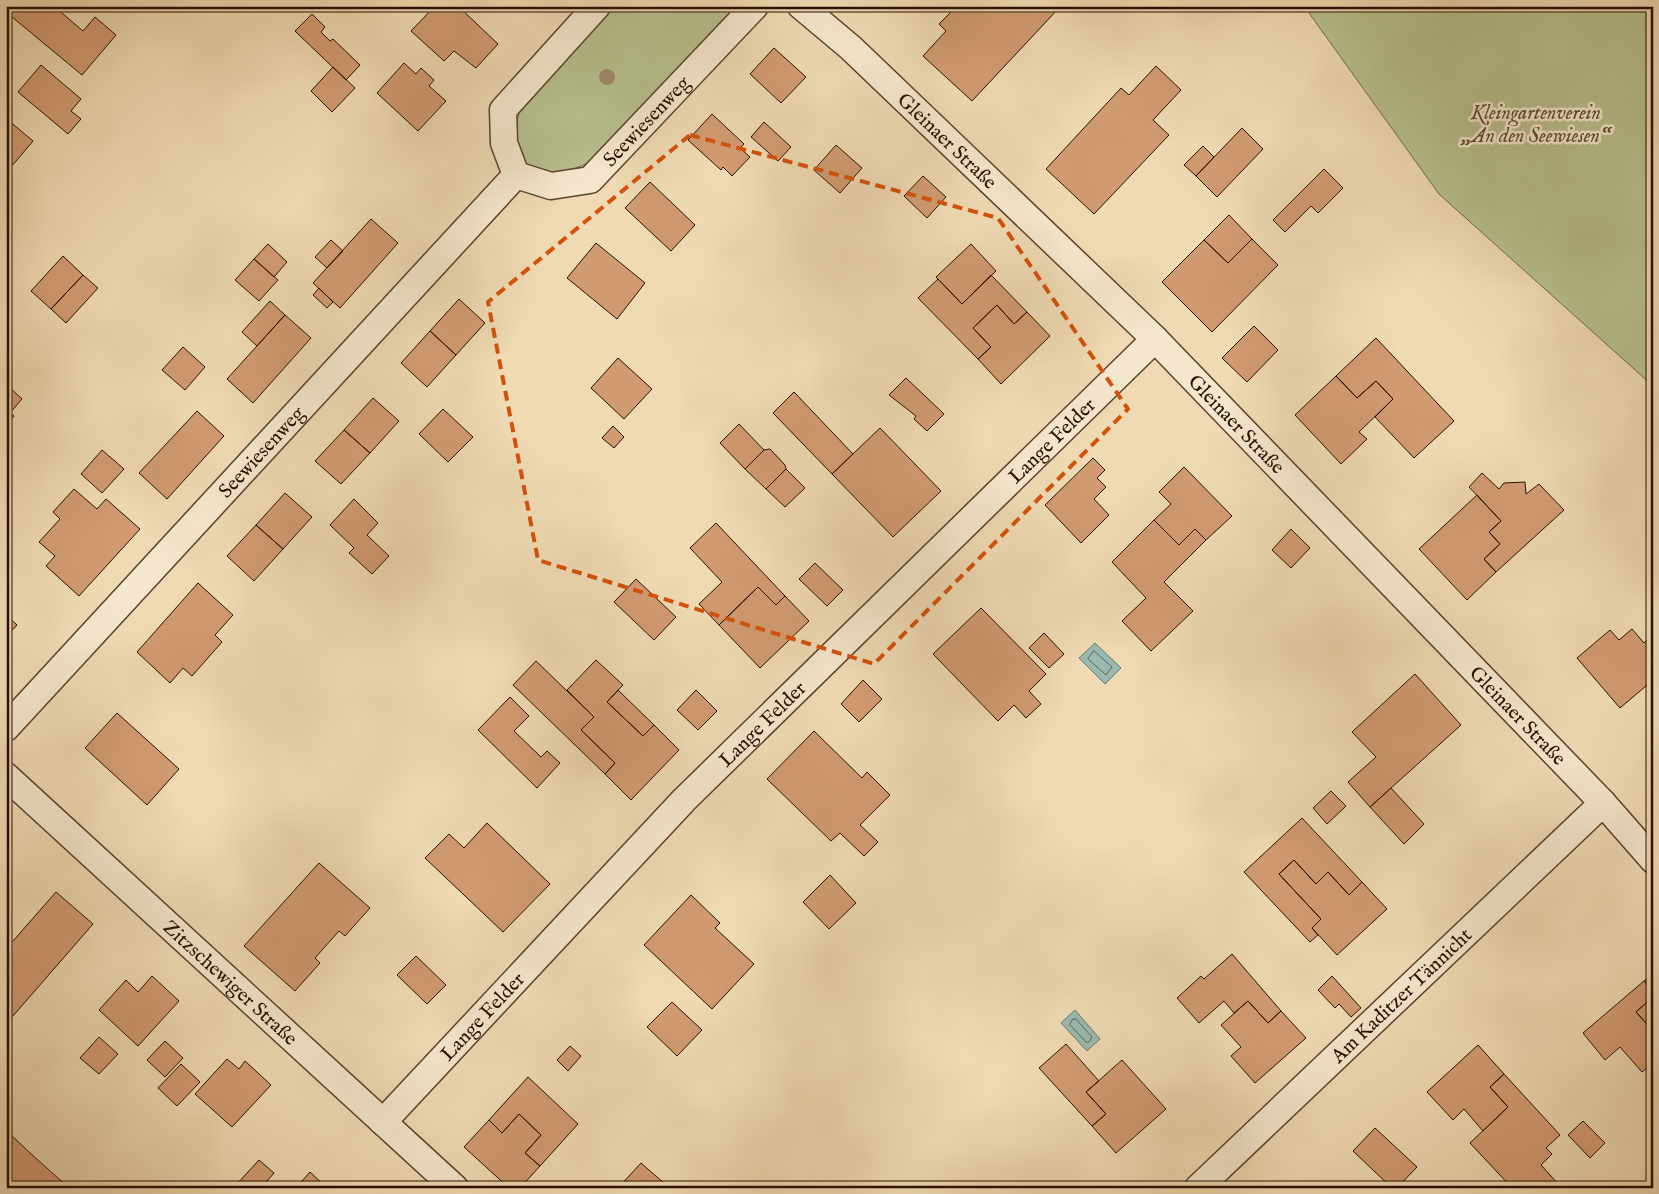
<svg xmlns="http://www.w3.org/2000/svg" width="1659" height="1194" font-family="'IM FELL English',serif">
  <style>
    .green { fill: #b7c08e; stroke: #706847 }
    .water { fill: #9abab1; stroke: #6c766a }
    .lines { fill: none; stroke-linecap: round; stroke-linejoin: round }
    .shore { stroke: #616458; stroke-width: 1 }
    .building { fill: #d19b71; stroke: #280f00 }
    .minor-casing { stroke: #5a422d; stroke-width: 29 }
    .minor { stroke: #f5e7ce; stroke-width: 26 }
    .tree { fill: #9d8c6c }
    .marked { fill: none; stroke: #d5520b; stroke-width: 4; stroke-dasharray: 10 6; stroke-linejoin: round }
    .labels { text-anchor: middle; stroke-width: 5; stroke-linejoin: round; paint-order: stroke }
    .park-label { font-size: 20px; font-style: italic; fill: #5a4d32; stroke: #f5e7ce }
    .street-label { font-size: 20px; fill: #280f00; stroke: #f5e7ce }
  </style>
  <rect width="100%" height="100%" fill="#efdab3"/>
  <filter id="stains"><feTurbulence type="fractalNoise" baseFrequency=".004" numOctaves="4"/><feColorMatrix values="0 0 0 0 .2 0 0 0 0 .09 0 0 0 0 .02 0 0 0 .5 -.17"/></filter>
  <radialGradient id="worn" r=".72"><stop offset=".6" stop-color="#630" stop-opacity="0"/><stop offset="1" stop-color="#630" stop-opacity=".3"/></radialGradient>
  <path class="green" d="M605,6h129l-2,6 -136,146c-14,9 -49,24 -64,11 -22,-18 -18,-51 -6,-74 5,-9 16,-18 23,-26 18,-21 37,-42 56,-63z
    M1304,6h349v380l-214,-192z"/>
  <path class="water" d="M1095,643l26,25 -16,16 -26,-26z
    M1075,1010l25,29 -13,12 -26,-28z"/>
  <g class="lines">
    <path class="shore" d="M1094,651l18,16 -6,8 -18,-16z
      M1073,1019h3l16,18 -3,5h-3l-16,-17z"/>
  </g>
  <path class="building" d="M6,6h51l-1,2 27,23 12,-14 21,18 -34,40 -76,-63z
    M435,6h23l40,38 -22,24 -22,-17 -10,10 -33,-30z
    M957,6h97l4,3 -86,92 -49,-45 23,-25 -7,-7z
    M312,14l13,13 -4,5 9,9 3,-2 27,26 -14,15 -51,-49z
    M774,48l32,29 -25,26 -31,-29z
    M404,63l12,11 5,-6 13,12 -5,6 17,15 -28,30 -41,-38z
    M41,65l40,34 -10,12 10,8 -13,15 -50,-42z
    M1156,66l25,24 -28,30 16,15 -75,79 -48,-45 75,-81 8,7z
    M333,67l22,21 -23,24 -21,-21z
    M712,114l32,30 -4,4 10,9 -18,19 -9,-9 -2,3 -33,-30z
    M8,120l25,21 -27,32v-51z
    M764,122l27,25 -13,14 -27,-24z
    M1242,128l21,21 -46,48 -21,-21z
    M836,145l26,23 -22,25 -26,-23z
    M1203,146l11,11 -18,19 -12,-11z
    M1324,169l19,19 -25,25 -7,-7 -26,26 -12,-12z
    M923,176l23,21 -19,21 -23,-22z
    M650,182l45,43 -24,26 -46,-43z
    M1229,215l23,24 -24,24 -24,-23z
    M371,219l27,24 -58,65 -27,-25z
    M1252,239l26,26 -66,67 -50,-50 42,-42 24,23z
    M331,240l12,11 -16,17 -12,-11z
    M596,243l49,40 -28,36 -50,-41z
    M268,244l19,18 -13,15 -20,-18z
    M971,244l25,27 -34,33 -26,-27z
    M63,256l20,19 -32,34 -20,-18z
    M254,259l24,21 -19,21 -24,-21z
    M83,275l15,13 -32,35 -15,-14z
    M991,275l36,37 -13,12 -17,-19 -24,23 18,19 -13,12 -60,-61 20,-19 24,25z
    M319,288l14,14 -6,6 -14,-13z
    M459,299l26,24 -29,32 -26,-24z
    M270,301l15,14 -28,31 -15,-14z
    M997,305l17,19 13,-12 23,24 -49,48 -23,-25 13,-12 -18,-19z
    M285,315l26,23 -58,65 -26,-24z
    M1254,326l24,24 -31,32 -25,-24z
    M430,331l26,24 -29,32 -26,-24z
    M1376,338l78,83 -40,37 -39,-41 18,-18 -17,-18 -19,17 -21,-22z
    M183,347l22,20 -20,23 -23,-20z
    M618,358l34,31 -28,30 -33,-31z
    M1336,376l21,22 19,-17 17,18 -34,33 8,7 -26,25 -46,-49z
    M906,378l38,36 -17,17 -13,-12 2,-3 -27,-21z
    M6,384l16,15 -12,14 4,3 -8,9z
    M794,392l59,62 -21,20 -59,-61z
    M373,398l26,23 -29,32 -26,-23z
    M443,409l30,28 -25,25 -29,-28z
    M197,411l27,25 -57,63 -28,-26z
    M739,424l25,26 -19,19 -25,-26z
    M613,426l11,11 -10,11 -12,-10z
    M880,428l61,63 -48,46 -61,-63z
    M344,430l26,23 -29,31 -26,-23z
    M770,449l15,16 1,4 -20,20 -21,-20 19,-19z
    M102,450l22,19 -22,24 -21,-19z
    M1093,458l12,12 -8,8 9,9 -12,12 15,16 -28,28 -36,-38z
    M1184,467l48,49 -26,24 -11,-11 -16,16 -25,-25 17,-16 -12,-12z
    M786,469l19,19 -20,19 -19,-18z
    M1482,473l17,16 5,-6 21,-1 1,12 13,-10 25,26 -68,62 -12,-13 16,-15 -11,-12 12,-11 -32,-34z
    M74,489l23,20 9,-10 34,30 -61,67 -33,-30 9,-10 -16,-14 21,-23 -7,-7z
    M285,493l27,24 -29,32 -27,-24z
    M1477,495l24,26 -12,11 11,12 -16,15 12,13 -29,28 -48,-51z
    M354,499l24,24 -11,12 22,21 -17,18 -23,-21 5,-5 -24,-23z
    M1154,520l25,25 16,-16 11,11 -42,42 29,29 -42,40 -29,-30 24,-23 -34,-36z
    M716,523l69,73 -9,9 -18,-18 -39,38 -20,-21 23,-22 -32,-34z
    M256,525l27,24 -29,32 -27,-25z
    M1291,529l19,19 -19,20 -19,-18z
    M815,563l28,27 -16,16 -28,-27z
    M636,579l40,38 -22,23 -40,-38z
    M198,583l35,32 -18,20 7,7 -30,34 -9,-8 -13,15 -33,-31z
    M758,587l18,18 9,-9 24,25 -49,47 -41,-43z
    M981,608l65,66 -17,17 12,13 -15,14 -12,-13 -16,16 -65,-67z
    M6,615l11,10 -11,12z
    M1632,629l12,14 5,-5 4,4v38l-33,28 -43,-50 33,-28 9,10z
    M1044,633l20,21 -15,14 -20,-20z
    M596,660l27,25 -16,17 36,34 11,-11 25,25 -48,50 -26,-26 10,-11 -34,-33 13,-13 -27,-27z
    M536,661l58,56 -13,13 34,33 -10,11 -92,-89z
    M1415,674l46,51 -91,82 -22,-25 28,-25 -24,-25z
    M863,680l19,19 -23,23 -18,-18z
    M618,690l36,35 -11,11 -36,-34z
    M696,690l21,21 -19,19 -21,-20z
    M510,697l19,19 -15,15 27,26 6,-6 13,12 -23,25 -59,-58z
    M117,713l62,56 -32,36 -62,-57z
    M814,731l48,47 5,-6 23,23 -30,30 18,17 -14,14 -24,-23 -9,8 -64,-62z
    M1391,788l33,36 -20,20 -34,-37z
    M1331,791l15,15 -19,18 -14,-16z
    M1302,818l60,64 -13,13 -21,-23 -12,12 -22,-24 -15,14 42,45 -9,9 6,7 -8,7 -66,-70z
    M487,823l63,61 -47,48 -78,-74 24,-24 15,14z
    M1294,860l22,24 12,-12 21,23 13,-13 25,27 -50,46 -25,-27 9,-9 -42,-45z
    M319,863l51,45 -25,28 -6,-5 -24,27 5,5 -25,28 -51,-45z
    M830,875l26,28 -27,26 -26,-27z
    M56,892l37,32 -87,100v-75z
    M691,895l29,28 -5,5 39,36 -42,45 -68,-64z
    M1232,954l49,57 -13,12 -20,-22 -14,12 -10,-12 -25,22 -22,-25 24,-22 3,3z
    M416,956l30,29 -19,19 -30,-29z
    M1653,974v17l-9,-10z
    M152,976l27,25 -41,45 -39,-36 27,-30 12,12z
    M1332,976l29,32 -10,9 -12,-13 -4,4 -17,-18z
    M1644,981l9,10v6l-17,15 17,19v32l-11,9 -22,-25 -15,13 -22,-27z
    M1653,997v34l-17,-19z
    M1248,1001l20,22 13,-12 25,27 -51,45 -24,-27 10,-9 -20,-22z
    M672,1002l30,28 -25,26 -30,-29z
    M99,1037l19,17 -19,20 -19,-16z
    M165,1041l18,17 -18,19 -18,-17z
    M1066,1044l33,37 -13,11 20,22 -14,12 -53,-58z
    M1478,1045l26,29 -14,13 18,20 -25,24 -19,-22 -11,11 -26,-28z
    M570,1046l11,10 -13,15 -11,-11z
    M227,1059l12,10 6,-8 26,24 -39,42 -37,-33z
    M1122,1060l44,49 -50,44 -24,-27 14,-12 -20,-22z
    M181,1064l19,18 -23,24 -19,-18z
    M1504,1074l56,61 -14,13 6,6 -11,11 19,21 -2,2h-46l-42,-45 38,-36 -18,-20z
    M528,1077l50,47 -38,42 -15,-13 16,-18 -22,-21 -17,19 -13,-13z
    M519,1114l22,21 -16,18 15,13 -20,22h-11l-45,-41 25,-27 13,13z
    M1583,1121l22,22 -15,15 -22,-23z
    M1375,1128l42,39 -20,21h-5l-39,-37z
    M11,1135l18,17 40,36h-63v-48z
    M259,1160l15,13 -13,15h-22l-3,-3z
    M641,1163l24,21 -3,4h-44z
    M310,1172l17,16h-31z"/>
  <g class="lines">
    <defs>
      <g id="minor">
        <path id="s1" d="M597,6l-94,104 1,33 12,32 35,11 39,-6 165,-174"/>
        <path id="s2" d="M801,6l50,42 304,291 448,464 50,57"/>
        <path id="s3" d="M6,728l510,-553"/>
        <path id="s4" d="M6,776l449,412"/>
        <path id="s5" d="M383,1122l301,-322 471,-461"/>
        <path id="s6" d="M1198,1188l405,-385"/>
      </g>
    </defs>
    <use href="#minor" class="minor-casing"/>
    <use href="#minor" class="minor"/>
  </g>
  <circle class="tree" cx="607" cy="77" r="8"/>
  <path class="marked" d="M690,135l308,83 130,191 -254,255 -336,-104 -50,-258z"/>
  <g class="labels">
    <g class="park-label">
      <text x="1536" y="119">Kleingartenverein<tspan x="1536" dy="23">„An den Seewiesen“</tspan></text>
    </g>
    <g class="street-label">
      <text dy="7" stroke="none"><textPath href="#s1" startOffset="365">Seewiesenweg</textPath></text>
      <text dy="7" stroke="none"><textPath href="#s2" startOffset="199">Gleinaer Straße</textPath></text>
      <text dy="7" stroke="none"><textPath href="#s2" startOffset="604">Gleinaer Straße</textPath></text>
      <text dy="7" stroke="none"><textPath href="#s5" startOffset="955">Lange Felder</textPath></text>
      <text dy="7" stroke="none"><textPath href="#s3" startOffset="376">Seewiesenweg</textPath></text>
      <text dy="7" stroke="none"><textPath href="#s2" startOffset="1009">Gleinaer Straße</textPath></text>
      <text dy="7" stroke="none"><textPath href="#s5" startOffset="550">Lange Felder</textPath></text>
      <text dy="7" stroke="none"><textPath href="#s4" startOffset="305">Zitzschewiger Straße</textPath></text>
      <text dy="7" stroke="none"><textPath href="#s6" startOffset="280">Am Kaditzer Tännicht</textPath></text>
      <text dy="7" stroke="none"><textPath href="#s5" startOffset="145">Lange Felder</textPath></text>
    </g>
  </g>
  <rect width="1659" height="1194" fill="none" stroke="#efdab3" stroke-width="25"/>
  <rect x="8" y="8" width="1644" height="1179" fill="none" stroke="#280f00" stroke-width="2.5"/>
  <rect x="12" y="12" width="1634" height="1169" fill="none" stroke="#280f00"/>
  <rect width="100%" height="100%" filter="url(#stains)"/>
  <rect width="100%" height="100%" fill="url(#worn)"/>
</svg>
